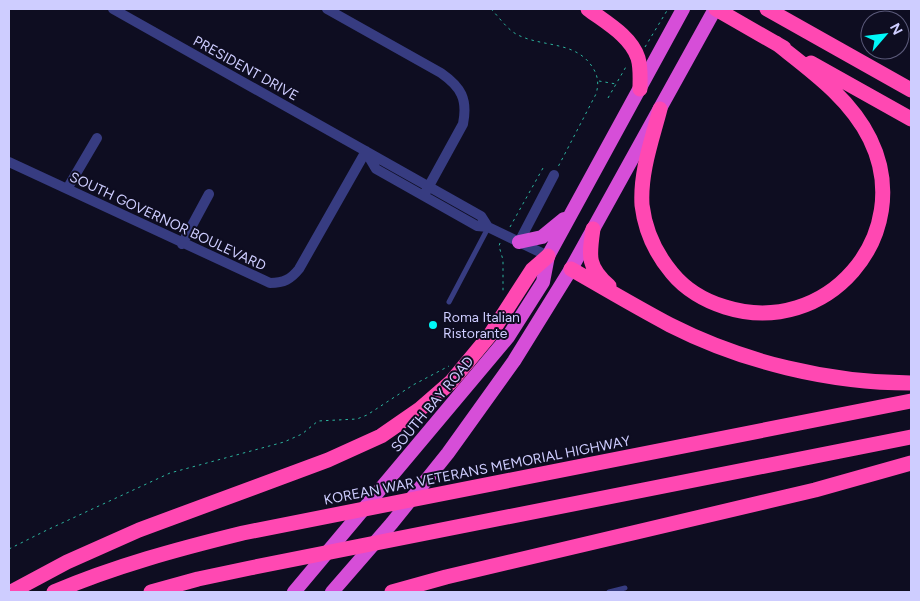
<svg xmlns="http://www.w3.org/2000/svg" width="920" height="601" font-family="Figtree,sans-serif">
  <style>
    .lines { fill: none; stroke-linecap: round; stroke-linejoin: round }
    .path { stroke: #2cb49e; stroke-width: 1; stroke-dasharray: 2.5 4; stroke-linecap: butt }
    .service { stroke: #373c81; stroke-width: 5 }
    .minor { stroke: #373c81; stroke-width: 10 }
    .trunk { stroke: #d64ed8; stroke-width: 14 }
    .motorway { stroke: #ff48b2; stroke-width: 15 }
    .poi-dot { fill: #00f8f8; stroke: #0e0d21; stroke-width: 2 }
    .labels { text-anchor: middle; stroke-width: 4; stroke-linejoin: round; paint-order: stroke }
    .street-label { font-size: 14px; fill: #cecdff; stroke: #0e0d21 }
    .poi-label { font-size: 14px; fill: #cecdff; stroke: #0e0d21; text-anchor: start }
  </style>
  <rect width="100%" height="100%" fill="#0e0d21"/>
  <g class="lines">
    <path class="path" d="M491,9c8,8 15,19 25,25 26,14 60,6 77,34 5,8 6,16 3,26l-38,73
      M645,47l23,-38
      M599,81l17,3
      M608,98l19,-33
      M510,227l33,-59 2,1
      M500,243l-1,3 4,14v34
      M9,549l38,-19 123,-57 114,-31 18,-8 16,-13 39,-2 10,-4 46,-30 36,-19"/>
    <path class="service" d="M449,302l39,-74
      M609,592l16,-4"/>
    <path class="minor" d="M113,9l368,207 7,11
      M327,9l114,64c20,14 27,26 22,51l-39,71
      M366,152l10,17 101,57 11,1 60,29
      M9,162l261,121c14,0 21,-4 29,-14l67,-118
      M67,189l30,-51
      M519,242l35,-67
      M182,244l27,-50"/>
    <path class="trunk" d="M519,242l23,-5 22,-18
      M294,592l214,-255 35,-55 5,-26 135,-247
      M332,592l60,-69 56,-70 66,-92 57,-92 144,-260"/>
    <path class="motorway" d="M588,9c17,13 43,27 50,49 3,10 2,20 2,31
      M716,9l68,39
      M767,9l144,81
      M811,63l100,56
      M660,109c-8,31 -20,63 -18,96 3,25 14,49 30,68 13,16 33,28 53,34 101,32 192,-72 145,-168 -20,-41 -60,-69 -94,-96
      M593,229c-4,27 -6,38 16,57
      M571,269c33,19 65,38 99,56 73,37 159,58 241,58
      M11,592l56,-30 72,-32 189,-70 53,-24 39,-27 31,-27 39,-47 42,-65 16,-14
      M54,592c61,-26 124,-43 189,-59l668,-132
      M151,592l47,-13 52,-11 661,-131
      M392,592l54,-15 369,-87 96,-27"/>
  </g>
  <circle class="poi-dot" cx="433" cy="325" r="5"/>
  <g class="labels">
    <g class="street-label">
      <text transform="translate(246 68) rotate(29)" y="5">PRESIDENT DRIVE</text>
      <text transform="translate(168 221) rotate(25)" y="5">SOUTH GOVERNOR BOULEVARD</text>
      <text transform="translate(432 404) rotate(-50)" y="5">SOUTH BAY ROAD</text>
      <text transform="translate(477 470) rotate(-11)" y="5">KOREAN WAR VETERANS MEMORIAL HIGHWAY</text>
    </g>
    <g class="poi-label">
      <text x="443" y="322">Roma Italian<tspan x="443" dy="16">Ristorante</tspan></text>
    </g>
  </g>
  <rect width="920" height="601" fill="none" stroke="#cecdff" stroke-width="20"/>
  <g transform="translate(885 35) rotate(62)"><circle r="24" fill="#0e0d21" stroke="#5b5a7a"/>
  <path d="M0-4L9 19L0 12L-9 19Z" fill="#00f8f8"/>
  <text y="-8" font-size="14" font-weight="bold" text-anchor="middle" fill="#cecdff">N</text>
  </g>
</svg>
